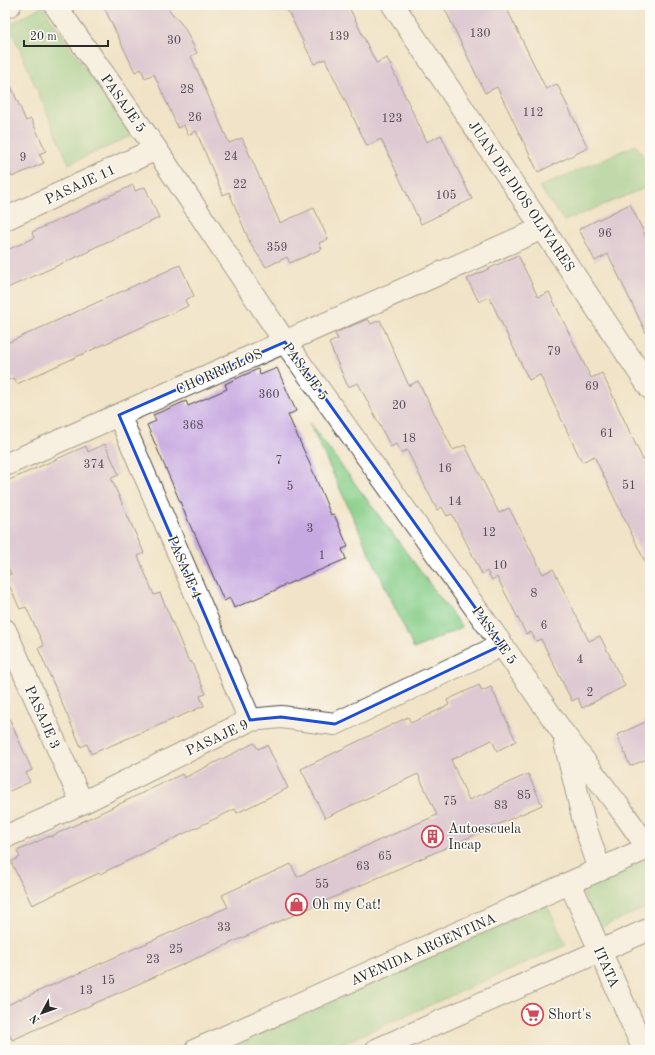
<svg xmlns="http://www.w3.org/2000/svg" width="655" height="1055" font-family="'Old Standard TT',serif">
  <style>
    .grass { fill: #87cd88; stroke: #597c5a }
    .building { fill: #c7a9e1 }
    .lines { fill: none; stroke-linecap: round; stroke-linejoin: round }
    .minor-casing { stroke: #494742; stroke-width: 24 }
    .major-casing { stroke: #494742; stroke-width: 24 }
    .minor { stroke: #fff; stroke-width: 22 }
    .major { stroke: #fff; stroke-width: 22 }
    .marked { fill: none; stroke: #1d4ed8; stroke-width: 3; stroke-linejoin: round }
    .labels { text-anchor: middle; stroke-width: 3; stroke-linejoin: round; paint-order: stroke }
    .number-label { font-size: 12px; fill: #524a58 }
    .street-label { font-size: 14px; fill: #2b2b2b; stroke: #fdfcf7 }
    .poi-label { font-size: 14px; fill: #2b2b2b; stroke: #fdfcf7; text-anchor: start }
  </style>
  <rect width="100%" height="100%" fill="#fdfcf7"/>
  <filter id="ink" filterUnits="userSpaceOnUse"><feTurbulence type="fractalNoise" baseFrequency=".025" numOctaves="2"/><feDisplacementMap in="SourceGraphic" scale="8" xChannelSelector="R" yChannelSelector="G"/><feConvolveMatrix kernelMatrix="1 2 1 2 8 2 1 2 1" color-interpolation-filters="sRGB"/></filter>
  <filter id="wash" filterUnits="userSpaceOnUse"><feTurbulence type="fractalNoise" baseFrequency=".012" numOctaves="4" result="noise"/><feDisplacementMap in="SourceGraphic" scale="16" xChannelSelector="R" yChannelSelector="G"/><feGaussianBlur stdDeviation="0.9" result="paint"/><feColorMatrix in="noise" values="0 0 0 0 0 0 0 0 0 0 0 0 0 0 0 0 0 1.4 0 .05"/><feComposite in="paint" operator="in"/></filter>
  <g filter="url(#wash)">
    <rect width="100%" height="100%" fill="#f1e3c7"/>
    <path class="grass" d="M42,6l90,130 -63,28 -60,-139z
      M636,145l14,21v20l-86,35 -25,-34z
      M309,422l153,205 -48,22z
      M650,858v48l-53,23 -16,-41z
      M547,905l19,40 -238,105h-102z"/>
    <g id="blocks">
      <path class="building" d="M103,5h62l19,22 13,26 -6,3 38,87 13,-5 38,85 34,-15 14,31 -9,4 3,6 -32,14 -3,-6 -21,10 -15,-22 -22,-53 -6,3 -27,-64 -8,4 -4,-10 -6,3 -24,-54 -9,4 -4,-9 -6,3z
        M285,5h63l28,58 11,-5 40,84 14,-7 31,64 -51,25 -40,-85 -14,7 -42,-87 -11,5z
        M443,5h62l41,84 11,-5 31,64 -50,24 -41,-85 -12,6z
        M5,72l21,49 5,-2 15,32 -7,3 5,9 -32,14 -7,-17z
        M133,185l2,6 10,-4 14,31 -70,32 1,1 -85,38v-38l29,-13 -2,-6 69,-31v-1z
        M630,204l20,41v96l-42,-87 -13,7 -16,-32z
        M518,255l20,42 11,-5 42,86 11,-5 41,87 7,-3v115l-56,-116 -12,6 -42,-87 -11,5 -40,-83 -10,5 -12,-23z
        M180,265l14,31 -9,4 3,6 -171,78 -3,-6 -9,4v-38z
        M368,319l3,5 9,-4 29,66 9,-5 35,69 12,-5 34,68 10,-5 34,66 10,-5 36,72 11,-5 25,50 -43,22 -4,-10 -6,3 -31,-62 -5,2 -5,-9 -5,2 -29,-57 -5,3 -5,-9 -5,3 -30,-60 -5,2 -5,-9 -5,3 -30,-60 -6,3 -5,-9 -5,3 -33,-64 -10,4 -19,-44 9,-4 -3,-6z
        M277,368l19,43 -8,4 21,47 22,53 3,-1 14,33 -6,2 4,10 -68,29v1l-44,19 -4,-10 -6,3 -30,-69h-1l-46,-107 9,-4 -3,-6 17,-7 16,-7 2,5 39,-17 -2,-5 17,-8 16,-7 2,6z
        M105,444l14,31 -8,3 33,75 -6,3 16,39 6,-2 29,69 2,-1 15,33 -6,2 4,10 -113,48 -4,-10 -6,3 -43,-99 6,-2 -18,-39 -6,2 -15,-33 6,-2 -6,-15v-77l81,-36 2,6z
        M479,685l3,6 9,-4 25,54 -19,10 -5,-11 -41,20 18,40 59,-26 14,31 -530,235 -7,-16v-18l223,-99 -6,-12 33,-15 36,-16 6,13 35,-16 105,-46 -19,-41 -93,44 -24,-49 107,-52 3,6 38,-18 -2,-5z
        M5,709l27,61 -6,3 4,9 -25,11z
        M650,720v38l-20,8 -13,-31z
        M254,743l4,6 9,-4 21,43 -51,25 -2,-4 -135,65 -1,-1 -67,32 -21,-43 9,-5 -3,-6 33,-15v1l132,-63 2,4z"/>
    </g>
  </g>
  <g filter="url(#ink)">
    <use href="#blocks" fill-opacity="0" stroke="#494742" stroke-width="1"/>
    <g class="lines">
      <defs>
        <path id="minor" d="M55,5l101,144 129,193 217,303 61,88 59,78 26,37
          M393,5l257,383
          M5,7l5,-2
          M5,219l151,-70
          M119,415l131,305
          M5,465l538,-237
          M5,630l77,173
          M565,742l20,84 15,44
          M5,837l77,-34 168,-83 31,-3 54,7 167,-79
          M570,883l74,167"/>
        <path id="major" d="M196,1050l454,-203
          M376,1050l274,-121"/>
      </defs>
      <use href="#minor" class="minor-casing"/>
      <use href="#major" class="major-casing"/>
      <use href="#minor" class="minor"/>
      <use href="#major" class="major"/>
    </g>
  </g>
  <path d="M0 0H655V1055H0ZM285,342l217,303 -167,79 -54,-7 -31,3 -131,-305z" fill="#f1e3c7" fill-opacity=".55" fill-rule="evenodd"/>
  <path class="marked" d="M285,342l217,303 -167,79 -54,-7 -31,3 -131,-305z"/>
  <defs>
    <symbol id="building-ring" viewBox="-11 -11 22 22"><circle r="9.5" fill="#fdfcf7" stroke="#d1495b" stroke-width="1.5"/><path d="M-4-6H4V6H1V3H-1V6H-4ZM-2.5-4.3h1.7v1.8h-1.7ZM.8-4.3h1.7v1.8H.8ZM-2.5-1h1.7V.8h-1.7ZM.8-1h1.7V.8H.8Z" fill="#d1495b"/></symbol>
    <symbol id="shop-ring" viewBox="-11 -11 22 22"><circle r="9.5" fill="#fdfcf7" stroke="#d1495b" stroke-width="1.5"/><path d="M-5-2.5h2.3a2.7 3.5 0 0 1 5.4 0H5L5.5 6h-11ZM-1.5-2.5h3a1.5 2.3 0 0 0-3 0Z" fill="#d1495b"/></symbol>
    <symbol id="supermarket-ring" viewBox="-11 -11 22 22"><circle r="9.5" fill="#fdfcf7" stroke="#d1495b" stroke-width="1.5"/><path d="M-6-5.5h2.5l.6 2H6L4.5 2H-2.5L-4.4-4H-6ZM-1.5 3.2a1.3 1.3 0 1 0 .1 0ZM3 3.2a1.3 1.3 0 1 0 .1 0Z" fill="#d1495b"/></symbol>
  </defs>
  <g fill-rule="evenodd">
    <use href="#building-ring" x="420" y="824" width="25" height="25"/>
    <use href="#shop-ring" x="284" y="892" width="25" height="25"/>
    <use href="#supermarket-ring" x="520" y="1002" width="25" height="25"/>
  </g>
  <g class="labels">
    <g class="number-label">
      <text x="480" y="37">130</text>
      <text x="339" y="40">139</text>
      <text x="174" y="44">30</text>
      <text x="187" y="93">28</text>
      <text x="533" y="116">112</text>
      <text x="195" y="121">26</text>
      <text x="392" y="122">123</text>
      <text x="231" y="160">24</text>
      <text x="23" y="161">9</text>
      <text x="240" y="188">22</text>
      <text x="446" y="199">105</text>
      <text x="605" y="237">96</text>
      <text x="277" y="251">359</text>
      <text x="554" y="355">79</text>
      <text x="592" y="390">69</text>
      <text x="269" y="398">360</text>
      <text x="399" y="409">20</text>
      <text x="193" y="429">368</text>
      <text x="607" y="437">61</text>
      <text x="409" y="442">18</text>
      <text x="279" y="464">7</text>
      <text x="94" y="468">374</text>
      <text x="445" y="472">16</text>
      <text x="629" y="489">51</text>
      <text x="290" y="490">5</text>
      <text x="455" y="505">14</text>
      <text x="310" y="532">3</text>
      <text x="489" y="536">12</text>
      <text x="322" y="559">1</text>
      <text x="500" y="569">10</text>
      <text x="534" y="597">8</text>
      <text x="544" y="629">6</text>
      <text x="580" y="663">4</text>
      <text x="590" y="696">2</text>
      <text x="524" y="799">85</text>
      <text x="450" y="805">75</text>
      <text x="501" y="809">83</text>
      <text x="385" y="860">65</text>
      <text x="363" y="870">63</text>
      <text x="322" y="888">55</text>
      <text x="224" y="931">33</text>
      <text x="176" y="953">25</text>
      <text x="153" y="963">23</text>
      <text x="108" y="984">15</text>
      <text x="86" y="994">13</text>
    </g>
    <g class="street-label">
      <text transform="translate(124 103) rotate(55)" y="5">PASAJE 5</text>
      <text transform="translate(80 184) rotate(-25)" y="5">PASAJE 11</text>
      <text transform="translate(522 196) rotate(56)" y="5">JUAN DE DIOS OLIVARES</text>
      <text transform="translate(219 371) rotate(-24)" y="5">CHORRILLOS</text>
      <text transform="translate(306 371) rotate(54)" y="5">PASAJE 5</text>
      <text transform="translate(185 567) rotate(67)" y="5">PASAJE 4</text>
      <text transform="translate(495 635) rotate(55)" y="5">PASAJE 5</text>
      <text transform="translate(43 717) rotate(66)" y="5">PASAJE 3</text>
      <text transform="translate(217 737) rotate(-25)" y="5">PASAJE 9</text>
      <text transform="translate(423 949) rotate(-24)" y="5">AVENIDA ARGENTINA</text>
      <text transform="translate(607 967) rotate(66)" y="5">ITATA</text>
    </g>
    <g class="poi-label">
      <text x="448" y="833">Autoescuela<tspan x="448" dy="16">Incap</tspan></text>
      <text x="312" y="909">Oh my Cat!</text>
      <text x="548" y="1019">Short's</text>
    </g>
  </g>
  <rect width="655" height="1055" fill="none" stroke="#fdfcf7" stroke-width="20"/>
  <g transform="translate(42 1013) rotate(229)" stroke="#fdfcf7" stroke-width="3" paint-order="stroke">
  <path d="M0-3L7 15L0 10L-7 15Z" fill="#2b2b2b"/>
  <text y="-6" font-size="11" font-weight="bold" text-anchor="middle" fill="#2b2b2b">N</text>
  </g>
  <path d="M24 40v6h84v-6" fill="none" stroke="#2b2b2b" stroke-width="2"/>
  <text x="30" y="40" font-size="12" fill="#2b2b2b" stroke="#fdfcf7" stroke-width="3" paint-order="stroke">20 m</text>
</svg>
